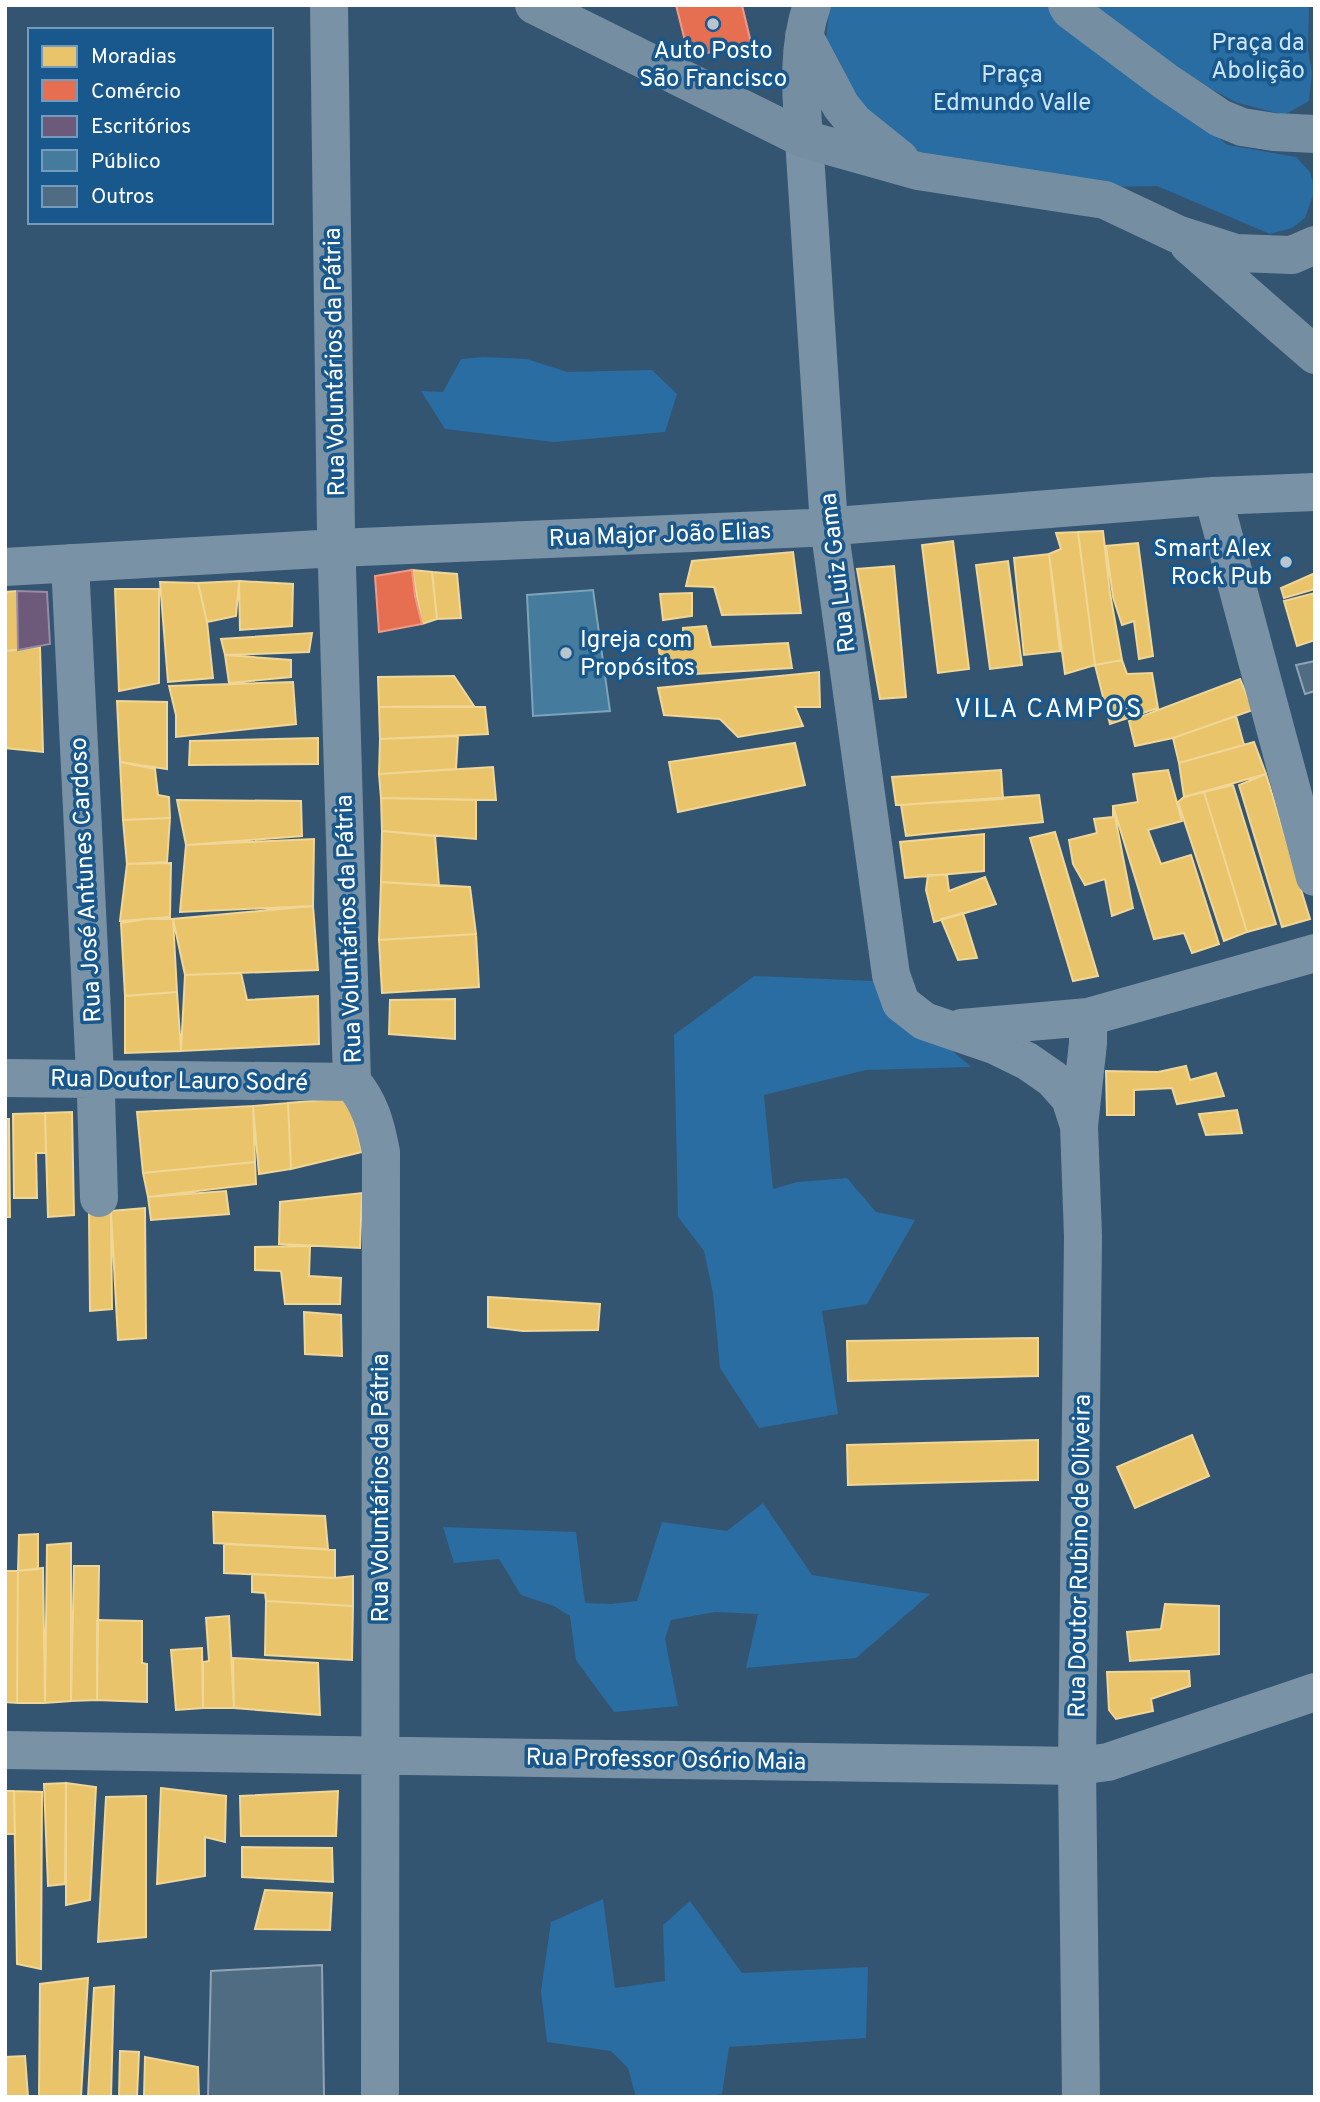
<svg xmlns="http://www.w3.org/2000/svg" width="1320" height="2102" font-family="Overpass,sans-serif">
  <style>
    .green { fill: #296da2 }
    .homes { fill: #e9c46a; stroke: #f0d697; stroke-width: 2 }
    .shops { fill: #e76f51; stroke: #ee9a85; stroke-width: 2 }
    .offices { fill: #6d597a; stroke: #998ba2; stroke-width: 2 }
    .public { fill: #457b9d; stroke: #7da3ba; stroke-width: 2 }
    .building { fill: #506c82; stroke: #8fa3b4; stroke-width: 2 }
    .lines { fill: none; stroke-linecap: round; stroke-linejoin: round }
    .minor { stroke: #7a92a6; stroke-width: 38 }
    .tertiary { stroke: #7a92a6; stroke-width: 38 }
    .secondary { stroke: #768ea2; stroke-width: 38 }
    .poi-dot { fill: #b8c4ce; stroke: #18588d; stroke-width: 2.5 }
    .labels { text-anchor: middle; stroke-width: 7; stroke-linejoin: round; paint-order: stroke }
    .park-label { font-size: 24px; fill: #cae5fa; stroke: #18588d }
    .poi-label { font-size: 24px; fill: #fff; stroke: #18588d }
    .street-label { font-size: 24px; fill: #fff; stroke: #18588d }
    .neighbourhood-label { font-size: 26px; letter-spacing: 2px; fill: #fff; stroke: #18588d }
  </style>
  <rect width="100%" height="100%" fill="#335572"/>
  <path class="green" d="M830,5h222l8,15 168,125 68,12 14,15 5,18 -10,28 -13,10 -22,6 -113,-48 -47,1 -192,-30 -71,-66 -21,-52z
    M1091,5h218l-1,45 4,23 -3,28 -25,14 -46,-12 -35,-18z
    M485,357l42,2 40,13 85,-2 25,24 -12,38 -111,10 -109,-13 -24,-38 22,1 18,-33z
    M754,976l119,5 98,86 -105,3 -102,25 9,94 24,-7 50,-4 29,34 39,8 -48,84 -45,7 16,103 -79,14 -39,-60 -7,-75 -9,-42 -26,-34 -4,-182z
    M763,1503l49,72 118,19 -74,64 -110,10 12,-54 -43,-2 -44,8 -6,19 13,67 -64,6 -38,-52 -6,-44 -16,-10 -33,-11 -22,-36 -45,4 -11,-36 133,5 9,71 26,1 26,-3 25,-79 65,9z
    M603,1899l12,89 50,-7 -2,-56 27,-24 52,72 126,-6 -2,71 -137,9 -7,47 -18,3h-68l-8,-29 -17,-17 -64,-9 -6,-51 10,-69z"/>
  <path class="homes" d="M1103,531l7,62 12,67 -27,5 -17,-133z
    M1078,532l17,133 -30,9 -16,-120 12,-5 -5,-16z
    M953,541l16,128 -31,4 -16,-128z
    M1138,543l15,113 -14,3 -5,-38 -12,4 -9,-28 -7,-51z
    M793,552l8,61 -79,2 -8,-28 -28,-1 6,-25z
    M1049,554l11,97 -36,4 -10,-97z
    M1008,561l14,104 -32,4 -14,-104z
    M894,566l12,131 -26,2 -23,-130z
    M412,570l20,2 5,47 -15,5z
    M432,572l25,2 4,44 -24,1z
    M1315,573v16l-31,9 -3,-10z
    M239,581l-3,35 -29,6 -9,-39z
    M239,581l54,3 -1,42 -52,4z
    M160,582l38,1 9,39 6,56 -45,4z
    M115,589h44v94l-40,8z
    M17,591l1,59 -13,1v-59z
    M692,593v23l-29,4 -3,-26z
    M1315,593v47l-18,6 -13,-45z
    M706,626l5,21 77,-4 4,25 -129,8 -5,-32 25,-3v-13z
    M312,633l-3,19 -84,3 -4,-16z
    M40,647l3,105 -38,-4v-97z
    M225,655l66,5v17l-62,6z
    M1122,660l5,14 25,-1 6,35 -48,16 -15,-59z
    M819,672l1,35h-25l8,19 -65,11 -18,-18 -56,-4 -6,-27z
    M454,676l20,30 -95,1 -1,-30z
    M1240,679l13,31 -80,28 -38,8 -6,-25z
    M293,682l3,42 -120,13v-22l-7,-29z
    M117,701l50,1v67l-47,-7z
    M379,707h106l3,27 -108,5z
    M1236,716l8,29 -65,18 -6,-25z
    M458,736l-2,33 -77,5 1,-35z
    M318,738v26l-129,1 1,-24z
    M1254,742l12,32 -82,23 -5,-34z
    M795,743l10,42 -127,27 -9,-50z
    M120,762l35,7 3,26 11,2 1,21 -47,2z
    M493,767l3,33 -115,-2 -2,-24z
    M1001,770l2,29 -107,6 -4,-28z
    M1168,770l14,51 -34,9 13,34 30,-9 28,89 -27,9 -8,-20 -30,6 -41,-133 25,-4 -5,-28z
    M1266,774l44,145 -28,8 -43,-142z
    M1233,785l43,139 -29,8 -43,-140z
    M1204,792l43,140 -23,9 -46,-139 6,-5z
    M1039,795l4,27 -137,14 -5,-31z
    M381,798l95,2v39l-94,-8z
    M177,800l124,1 1,35 -116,9z
    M1113,806l20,102 -21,8 -7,-37 -20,6 -12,-21 -4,-24 28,-7 -3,-14 19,-2z
    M170,818l-3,44 -40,2 -4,-44z
    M382,831l53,5 4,50 -58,-4z
    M1055,832l43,144 -25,5 -43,-143z
    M984,834v37l-79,7 -5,-36z
    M314,839l-1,67 -133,6 6,-67z
    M171,863l-1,54 -50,4 7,-57z
    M928,875h19l2,16 36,-14 11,27 -62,18 -8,-32z
    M381,882l89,5 6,47 -97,6z
    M313,906l5,64 -133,5 -12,-56z
    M963,913l14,45 -19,2 -17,-41z
    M146,919h27l4,73 -52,4 -4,-73z
    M476,934l3,53 -97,6 -3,-53z
    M241,973l6,27 71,-4 1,48 -138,7 4,-76z
    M177,992l4,59 -56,2v-57z
    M455,999v40l-66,-5 1,-34z
    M1186,1066l4,14 26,-7 8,23 -47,8 -5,-16 -38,2v25h-27l-1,-44 52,1z
    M348,1098l14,54 -71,17 -3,-66z
    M288,1103l3,66 -32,5 -6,-68z
    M253,1106l2,56 -112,11 -6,-61z
    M1237,1110l5,23 -36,2 -7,-21z
    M72,1112l2,103 -26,2 -3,-104z
    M45,1113l1,40h-10l1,45h-23l-1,-84z
    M5,1119h4l1,98h-5z
    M255,1162l1,22 -108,13 -5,-24z
    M226,1191l3,23 -78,6 -3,-23z
    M362,1193l-2,55 -81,-4 1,-42z
    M145,1208l1,130 -28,2 -7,-129z
    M111,1211l1,98 -22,2 -1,-99z
    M310,1246l-1,30 32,2 -1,26h-55l-4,-33 -26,-1v-23z
    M488,1297l112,7 -2,26 -75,1 -35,-4z
    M304,1312l37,3 1,41 -37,-2z
    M1038,1338v38l-190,5 -1,-40z
    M1192,1435l17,41 -74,32 -18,-41z
    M1038,1440v40l-190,5 -1,-40z
    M213,1512l112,4 3,33 -114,-6z
    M38,1534v35l-20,2 1,-36z
    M71,1543v158l-26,2 2,-158z
    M224,1544l111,6v28l-111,-5z
    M74,1566h25l-2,134 -26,1z
    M43,1568l2,135h-28l1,-132z
    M5,1571h13l-1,132 -12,-1z
    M252,1574l83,4 18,-2v30l-87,-5 -1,-8 -13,-1z
    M266,1601l87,5 -1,54 -87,-5z
    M1165,1604l54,2v48l-89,7 -3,-29 34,-3z
    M229,1616l5,92h-31v-46l6,-1 -3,-43z
    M97,1620l45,1v42l5,1v38l-50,-2z
    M202,1648l1,60 -27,2 -5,-60z
    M233,1658l85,5 2,52 -86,-7z
    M1189,1671l1,15 -39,13 2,12 -37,8 -7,-9 -2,-38z
    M66,1783l-1,101 -17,2 -4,-102z
    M66,1783l30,4 -6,113 -24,5z
    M161,1788l65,8 -1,46 -20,-5v39l-48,8z
    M5,1791h9l1,43h-10z
    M14,1791l28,1 -1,177 -24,-5z
    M338,1791l-2,45h-95l-1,-40z
    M146,1796v141l-48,5 8,-145z
    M242,1847l90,1 1,34 -91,-5z
    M265,1890l67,3 -2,37 -75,-1z
    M88,1978l-7,119h-42l1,-113z
    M114,1986l-3,111h-23l6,-109z
    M120,2051l19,1 -2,45h-18z
    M25,2056l3,41h-23v-40z
    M145,2057l53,10 1,30h-55z"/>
  <path class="shops" d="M676,5h66l9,38 -62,14z
    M412,570l3,26 7,28 -43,8 -4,-56z"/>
  <path class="offices" d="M17,591l30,1 3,52 -32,6z"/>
  <path class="public" d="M593,590l17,121 -77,5 -6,-121z"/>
  <path class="building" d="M1315,661v30l-10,3 -9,-29z
    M322,1965l2,132h-116l3,-126z"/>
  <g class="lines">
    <path class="minor" d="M329,5l7,528 16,549c18,20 24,44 29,70l-1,945
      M1213,496l102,381
      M70,563l26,532 3,103
      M5,567l332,-19 473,-20 403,-32 102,-4
      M5,1078l347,4
      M5,1750l1072,16 31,-4 207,-70"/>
    <path class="tertiary" d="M804,139l25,387 62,449 10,28 23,18 70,24 33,16 26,18 17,19 9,28
      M961,1028l127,-11 227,-64
      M1081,2097l-4,-331 6,-530 -4,-110 9,-83v-26"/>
    <path class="secondary" d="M534,5l270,134 114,32 187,29 72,34 59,19 56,2 23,-10
      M1067,5l3,5 95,71 55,37 22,9 32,5 41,2
      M804,36l37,70 13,16 46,37
      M804,139c-3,-43 -7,-92 8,-134
      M1189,245l126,110"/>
  </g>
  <g class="poi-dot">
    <circle cx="713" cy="24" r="7"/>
    <circle cx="1286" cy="562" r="7"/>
    <circle cx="566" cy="653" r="7"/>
  </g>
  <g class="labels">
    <g class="park-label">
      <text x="1258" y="50">Praça da<tspan x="1258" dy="28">Abolição</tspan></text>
      <text x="1012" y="82">Praça<tspan x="1012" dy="28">Edmundo Valle</tspan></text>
    </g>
    <g class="poi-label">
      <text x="713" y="58">Auto Posto<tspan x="713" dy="28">São Francisco</tspan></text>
      <text x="1272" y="556" text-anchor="end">Smart Alex<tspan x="1272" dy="28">Rock Pub</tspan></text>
      <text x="580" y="647" text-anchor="start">Igreja com<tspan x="580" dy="28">Propósitos</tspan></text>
    </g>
    <g class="street-label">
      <text transform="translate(334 362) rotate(-91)" y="8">Rua Voluntários da Pátria</text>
      <text transform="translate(660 534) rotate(-2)" y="8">Rua Major João Elias</text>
      <text transform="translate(837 573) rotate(-97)" y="8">Rua Luiz Gama</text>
      <text transform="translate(85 880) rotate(-93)" y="8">Rua José Antunes Cardoso</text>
      <text transform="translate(348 929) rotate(-92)" y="8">Rua Voluntários da Pátria</text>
      <text transform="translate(179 1080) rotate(1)" y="8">Rua Doutor Lauro Sodré</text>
      <text transform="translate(380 1488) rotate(-90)" y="8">Rua Voluntários da Pátria</text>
      <text transform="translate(1079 1556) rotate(-89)" y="8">Rua Doutor Rubino de Oliveira</text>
      <text transform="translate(666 1759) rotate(1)" y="8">Rua Professor Osório Maia</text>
    </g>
    <g class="neighbourhood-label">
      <text x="1049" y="717">VILA CAMPOS</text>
    </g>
  </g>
  <rect width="1320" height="2102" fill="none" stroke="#ffffff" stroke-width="14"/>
  <rect x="28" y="28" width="245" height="196" fill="#18588d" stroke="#749bbb" stroke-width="2"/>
  <rect x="42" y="46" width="35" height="21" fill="#e9c46a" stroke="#749bbb" stroke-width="2"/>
  <text x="91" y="63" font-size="21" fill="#ffffff">Moradias</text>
  <rect x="42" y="80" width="35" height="21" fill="#e76f51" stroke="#749bbb" stroke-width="2"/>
  <text x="91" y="98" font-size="21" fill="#ffffff">Comércio</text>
  <rect x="42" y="116" width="35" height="21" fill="#6d597a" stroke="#749bbb" stroke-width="2"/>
  <text x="91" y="133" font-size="21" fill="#ffffff">Escritórios</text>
  <rect x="42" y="150" width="35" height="21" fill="#457b9d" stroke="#749bbb" stroke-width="2"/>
  <text x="91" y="168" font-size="21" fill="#ffffff">Público</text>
  <rect x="42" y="186" width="35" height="21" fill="#506c82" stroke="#749bbb" stroke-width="2"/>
  <text x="91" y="203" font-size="21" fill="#ffffff">Outros</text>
</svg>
